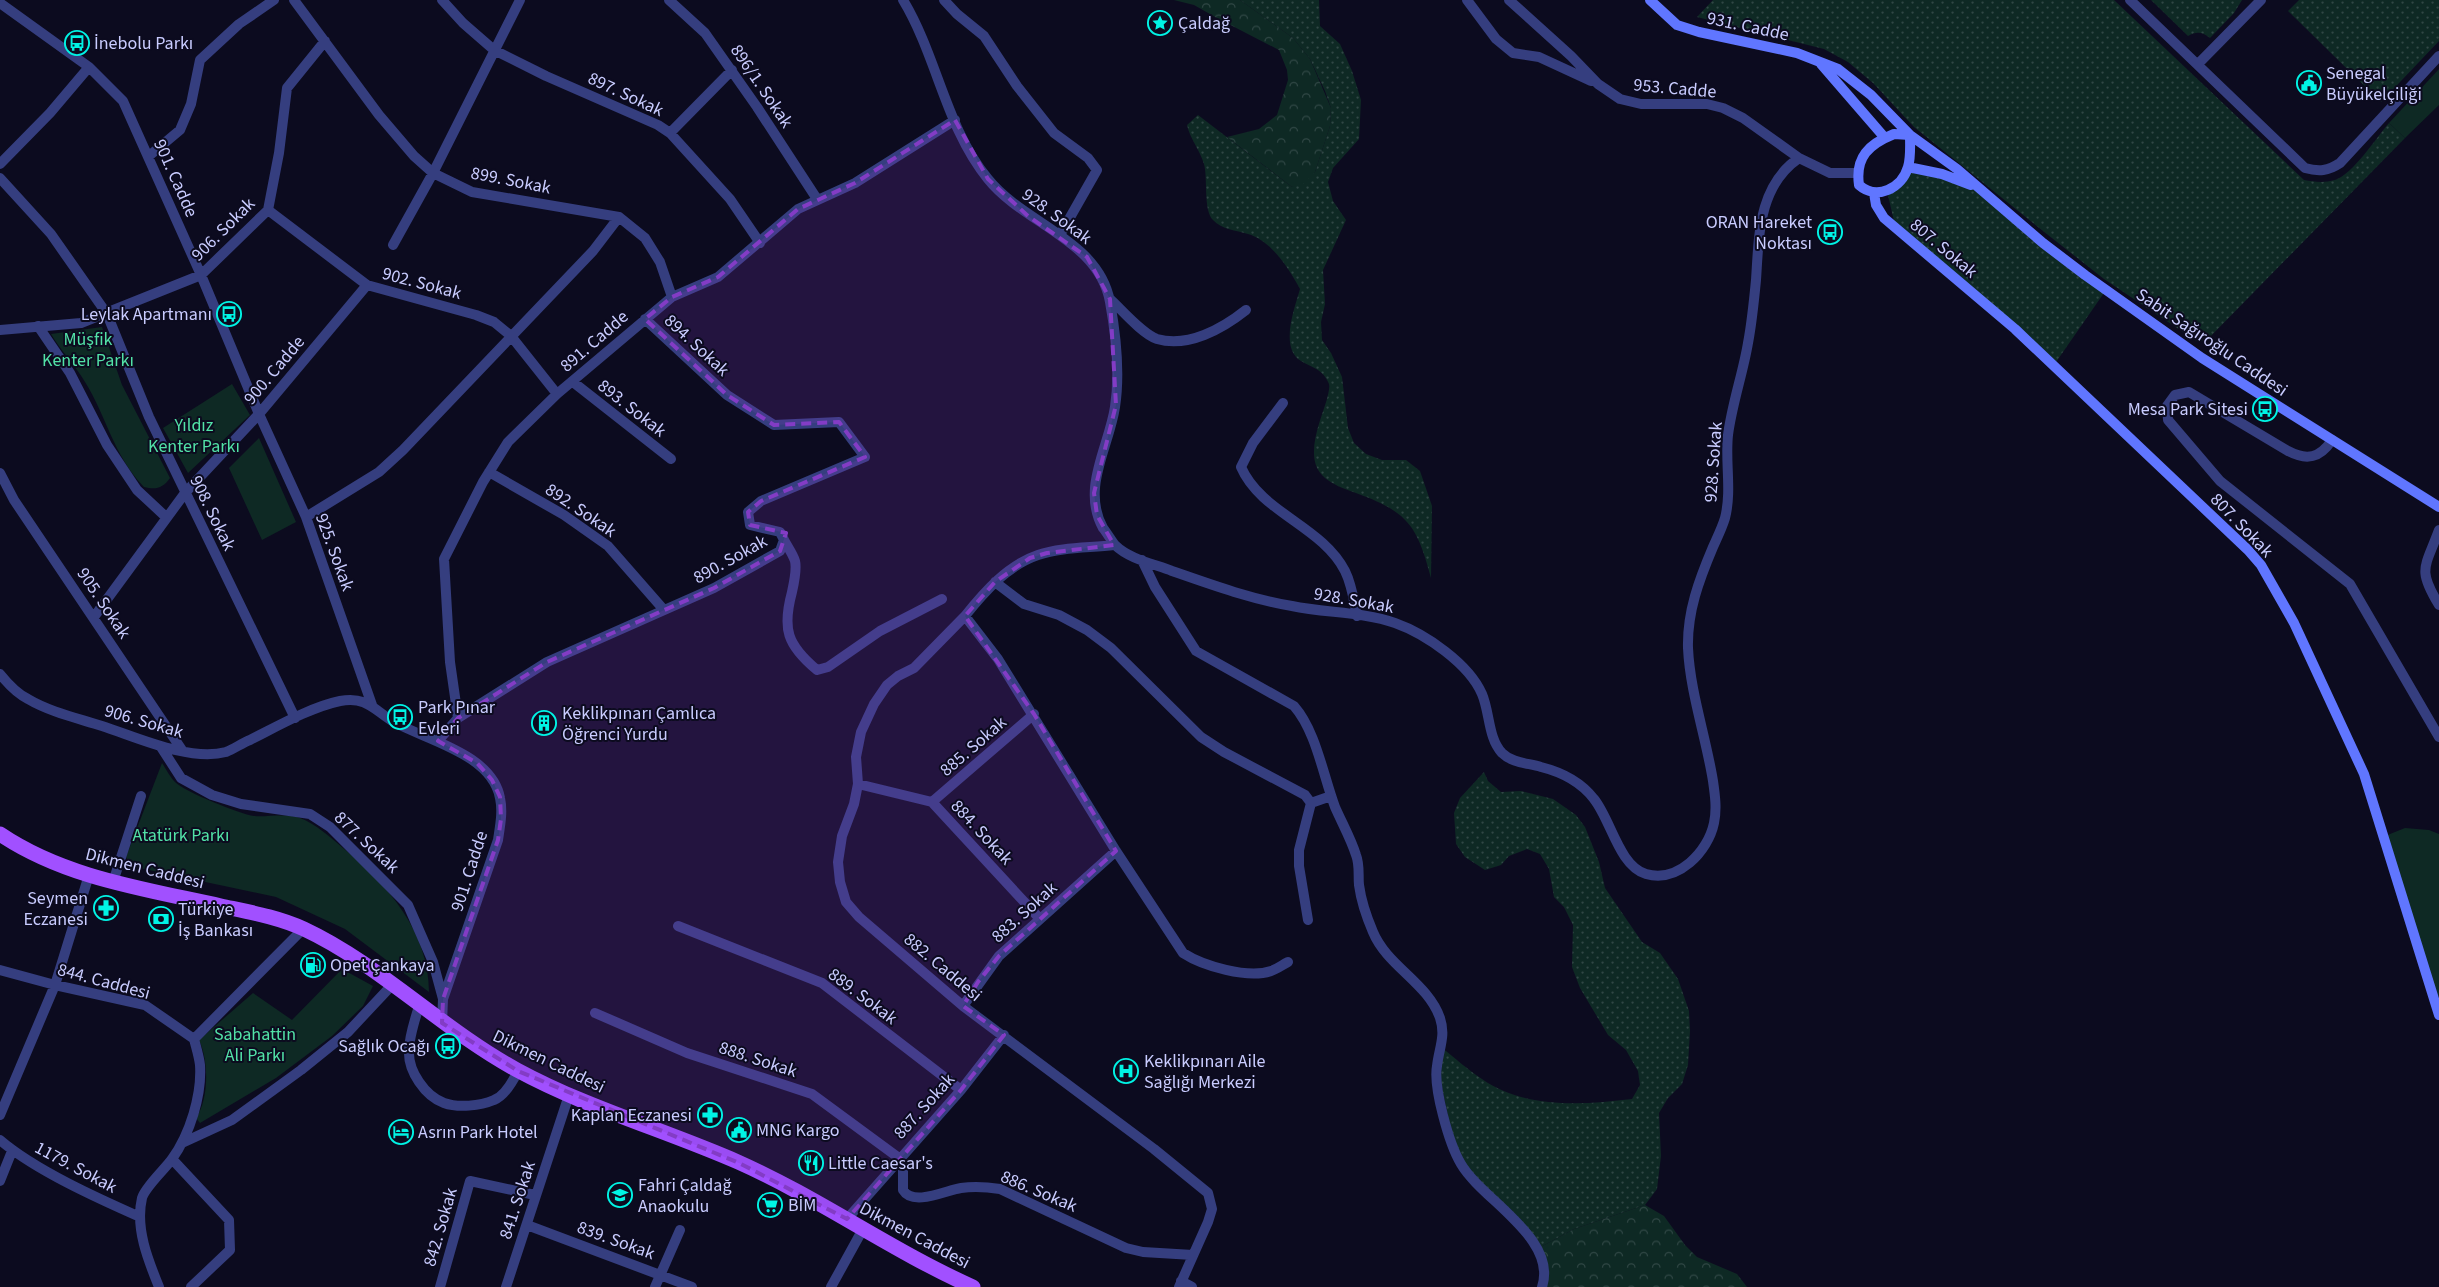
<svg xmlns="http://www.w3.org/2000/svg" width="2439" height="1287" font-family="'Source Sans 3',sans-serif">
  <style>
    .grass { fill: url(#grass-dots) }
    .forest { fill: url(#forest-crowns) }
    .green { fill: #0e2924 }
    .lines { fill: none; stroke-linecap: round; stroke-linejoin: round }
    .street { stroke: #353e7f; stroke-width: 10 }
    .secondary { stroke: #6076ff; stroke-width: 10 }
    .primary { stroke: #a150ff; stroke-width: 15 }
    .marked { fill: #833cc5; fill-opacity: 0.2; stroke: #833cc5; stroke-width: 4; stroke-dasharray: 10 6; stroke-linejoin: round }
    .labels { text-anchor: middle; stroke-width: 4; stroke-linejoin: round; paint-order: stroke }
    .poi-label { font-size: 18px; fill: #c9ccff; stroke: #0c0b1f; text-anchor: start }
    .street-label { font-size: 18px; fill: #c9ccff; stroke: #0c0b1f }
    .park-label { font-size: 18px; fill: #52e2a7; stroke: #0c0b1f }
  </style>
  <defs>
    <pattern id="grass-dots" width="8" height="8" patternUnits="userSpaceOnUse" patternTransform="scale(1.25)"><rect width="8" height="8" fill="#0e2924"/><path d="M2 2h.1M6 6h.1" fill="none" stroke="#304745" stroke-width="1.8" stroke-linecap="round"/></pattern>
    <pattern id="forest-crowns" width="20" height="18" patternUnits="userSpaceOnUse" patternTransform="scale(1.25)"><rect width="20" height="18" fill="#0e2924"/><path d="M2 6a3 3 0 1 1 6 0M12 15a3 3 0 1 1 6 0" fill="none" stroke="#304745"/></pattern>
  </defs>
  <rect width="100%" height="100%" fill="#0c0b1f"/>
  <path class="grass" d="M1240,0h79l1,26 20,18 12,27 9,29 -2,39 -26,29 -5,14 5,19 13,19 -23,50 2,34 -4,18 1,18 9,13 11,24 6,51 6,15 12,11 16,6h24l14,11 12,35 -1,72c-14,-53 -23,-66 -75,-85 -11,-4 -26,-9 -34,-18 -18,-19 -1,-55 5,-76 1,-5 3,-11 2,-15 -6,-15 -16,-16 -28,-23 -22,-13 -6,-54 -1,-72 -11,-20 -28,-48 -52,-55 -12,-4 -26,-4 -35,-14 -10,-10 -5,-42 -9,-56 -4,-14 -14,-25 -17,-39l11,-10 94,72 23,-15 15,-46 1,-18 -6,-17 -15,-32 -17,-21z
    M1713,0h401l190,180c11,2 20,3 31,0 18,-6 41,-42 54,-57l16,15 -198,202 -9,2 -94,-63 -61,-48 -129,-104 -41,-44 -25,-21 -24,-13 -127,-32z
    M2151,0h91l-8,13 -24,25c-8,-6 -13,-7 -22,-2z
    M2299,0h140v41l-58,61 -93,-91z
    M1908,167l71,21 127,102 -52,75 -160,-144 -7,-30z
    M1484,772l4,9 13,11 20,-1 32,8 23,16 9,12 14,35 6,26 37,54 18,11 18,26 11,32 1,20 -2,34 -6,19 -14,14 -9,15 2,43 -4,33 -12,16 -71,24 -37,20 -80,-92 -20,-92 5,-17c13,10 26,22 40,31 43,30 100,26 150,20l8,-14 -2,-14 -12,-21 -18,-15 -28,-47 -8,-21 1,-42 -9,-18 -10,-10 -5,-28 -9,-15 -13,-5 -18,7 -8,9 -16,5 -20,-13 -9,-13 -2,-31 6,-15z"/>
  <path class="forest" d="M1174,0h66l53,38 17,21 21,49 -1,18 -15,46 -12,12 -11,3 -65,-50 32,-8 18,-14 11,-35 -1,-10 -8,-20 -62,-32 -23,-13z
    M1645,1205l19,11 21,29 12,12 40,17 10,13h-205l-5,-38 37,-20z"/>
  <path class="green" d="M2439,69v36l-34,33 -16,-15z
    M102,327l20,58 48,93c-7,10 -14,12 -26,9 -31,-32 -37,-70 -59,-105 -10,-17 -24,-31 -34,-48z
    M232,384l18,31 -62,58 -25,-45z
    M259,438l37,84 -34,18 -33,-72z
    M162,763c4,6 8,14 13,19 10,10 65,32 79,34 14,1 33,-3 46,2 16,6 30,19 43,30 45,37 86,84 86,144l-84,-63 -69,-32 -146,-31 -4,-9z
    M2405,828l24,2 10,4v162l-5,3 -49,-163z
    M342,969l31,17 -10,20 -31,30 -56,42 -76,45 -4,-5c13,-19 13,-57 3,-78l54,-47 39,27z"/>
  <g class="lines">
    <path class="street" d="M294,0l85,115 35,41 19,17 39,19 147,25 26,21 15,24 12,35
      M442,0l21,23 31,27 52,26 112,49 12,8 60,66 30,44
      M669,0l36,33 52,74 60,92
      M903,0c34,56 43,128 85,179 36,45 111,61 122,123 6,33 10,72 5,105 -6,40 -34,81 -12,121 2,2 10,15 12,17 14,14 39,19 57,26 40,14 79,28 120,35 34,7 71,6 103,17 31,11 74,41 87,71 8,19 6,44 20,59 10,10 26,10 39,14 20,5 40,15 53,32 17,21 25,67 52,75 32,9 62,-22 68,-51 3,-14 1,-28 -1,-42 -7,-44 -23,-89 -25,-133 -1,-36 11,-68 25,-101 4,-9 9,-19 12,-29 7,-27 0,-56 3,-83 4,-31 15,-62 20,-92 4,-21 6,-42 8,-63 3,-44 2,-94 43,-122
      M944,0l13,14 27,22 33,50 37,47 34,25 9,12 -37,65
      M1467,0l29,39 17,14 26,4 52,24
      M1509,0l62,56 27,28 22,15 21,5h66l16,4 20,10 56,40 31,15h28
      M2130,0l175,168c14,4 23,3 35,-5l99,-107
      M0,3l89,64 34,34 78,174 58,139 47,103 66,188
      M2198,64l63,-64
      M670,133l62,-63
      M149,156l31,-26 11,-26 9,-44 39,-36 35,-24
      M0,164l50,-51 39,-46
      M0,178l51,56 56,80 42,103 146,301
      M268,210l99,75 109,30 18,7 17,14 46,58
      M393,245l40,-72 87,-173
      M1110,299c11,10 32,35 47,40 31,9 65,-10 89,-29
      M38,326l32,47 37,72 30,45 29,27
      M0,330l81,-7 120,-48 67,-65 11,-57 8,-65 38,-47
      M573,382l98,77
      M1283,403l-30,40 -12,24c20,46 81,59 104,104 7,14 9,30 12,45
      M2332,440c-12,18 -25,21 -44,11l-99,-59 -14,3 -8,11 1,14 52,61 130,103 89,153
      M489,472l75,43 44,31 56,64
      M0,473l14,27 168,250
      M306,517l73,-45 24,-22 190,-199 26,-34
      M2439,530c-14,38 -22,39 0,75
      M784,540c3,6 9,14 11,21 2,8 -1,22 -3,31 -10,37 -5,53 25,78l11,-3 52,-36 62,-32
      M1114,545c-24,3 -53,2 -76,10 -30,10 -53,36 -73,61l33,43 118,192 67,102c20,13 65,26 88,18 6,-2 11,-6 17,-9
      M1142,560l13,27 41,64 98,55c22,25 29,69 41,101 7,16 16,32 21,48 4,10 2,20 3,30 2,15 8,33 14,47 14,34 55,51 67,86 6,18 -1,30 -3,48 -4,21 12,78 24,98 21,36 97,74 81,123
      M995,582l29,22 35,11 28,15 24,18 90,89 23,15 81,43 6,8 -12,47v16l9,54
      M965,616l-51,52 -16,8 -11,9 -13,19 -13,28 -5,25 2,27 -4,20 -12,32 -4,26 2,20 6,20 13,15 104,89 191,143 54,44 4,16 -4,13 -29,65
      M94,617l91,-124 74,-79 108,-129
      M0,674c8,10 16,19 28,25 22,13 49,19 74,27 34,11 88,36 124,26 8,-3 16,-9 24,-12 26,-13 61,-33 90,-39 27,-5 34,9 54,21 32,18 98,32 106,76 3,14 0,28 -2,42l-55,159 -1,24
      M458,718l-8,-56 -6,-103 39,-77 25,-40 49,-48 115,-97 46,-20 80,-68 57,-26 100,-63
      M438,741l20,-23 89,-56 167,-74 66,-37 4,-11 -4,-8 -30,-7 -2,-13 13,-11 104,-44 -26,-35 -65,3 -47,-30 -82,-76
      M161,747l20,31 31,17 29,9 69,10 20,13 78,78 25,57 10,37
      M858,784l74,18 108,117
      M932,802l102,-88
      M1311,803l20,-7
      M113,882l28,-86
      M678,926l144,57 139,107
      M0,970l55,15 90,20 49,34c2,8 5,17 6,26 2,30 -10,69 -28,94 -7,10 -27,28 -30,39 -7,30 6,62 17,89
      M419,1006c-4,14 -10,30 -10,45 -1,20 16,45 35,52 14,5 36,3 50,-3 11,-4 19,-19 24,-29
      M963,1006l36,-50 117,-105
      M595,1013l92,40 125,41 87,64 4,10v22c10,17 44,0 58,-2 14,-2 26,-1 39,1l126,59 17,4 50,3
      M194,1039l109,-110
      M0,1115l55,-130 34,-110
      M0,1140c35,30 97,58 140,77
      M182,1143l50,-23 69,-50 47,-38 44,-47
      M172,1159l57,61 1,30 -39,37
      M0,1181l12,-30
      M847,1219l114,-129 43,-55
      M527,1225l165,62
      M1181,1281l11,6
      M440,1287l30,-106 65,14
      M506,1287l63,-192
      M655,1287l25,-57
      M831,1287l32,-58"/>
    <path class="secondary" d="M1650,0l27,25 22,7 98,21 41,16 33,26 39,40 47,34 86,74 42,32 117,83 237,149
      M1821,64l64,74
      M1894,134l16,1c0,10 1,22 -2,32 -6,21 -31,34 -49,18 -4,-28 10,-41 35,-51z
      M1908,167l34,7 29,11
      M1874,193l2,12 8,13 131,111 233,221 13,15 33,58 70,151 75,241"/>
    <path class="primary" d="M0,834c65,44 145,55 221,72 28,6 57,11 83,23 75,35 139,101 213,141 70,38 148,60 221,92 81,36 154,89 235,125"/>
  </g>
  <path class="marked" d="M955,120l33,59 40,37 59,41 23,42 6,106 -22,88 3,22 17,30 -67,8 -17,5 -35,24 -30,34 69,98 82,137 -117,105 -21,26 -15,24 41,29 -43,55 -114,129 -108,-56 -221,-92 -76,-48 1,-24 55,-159 3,-21 -1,-22 -8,-17 -15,-17 -39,-22 20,-23 89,-56 167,-74 66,-37 6,-18 -36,-8 -2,-13 13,-11 104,-44 -26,-35 -65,3 -47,-30 -82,-76 27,-22 46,-20 80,-68 57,-26z"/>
  <defs>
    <symbol id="sight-ring" viewBox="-11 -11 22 22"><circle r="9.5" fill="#0c0b1f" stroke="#00f4e5" stroke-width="1.5"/><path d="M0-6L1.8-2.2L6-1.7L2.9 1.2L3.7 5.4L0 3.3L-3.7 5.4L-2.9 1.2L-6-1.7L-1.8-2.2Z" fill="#00f4e5"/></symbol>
    <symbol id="bus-ring" viewBox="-11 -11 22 22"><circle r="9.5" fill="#0c0b1f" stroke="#00f4e5" stroke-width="1.5"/><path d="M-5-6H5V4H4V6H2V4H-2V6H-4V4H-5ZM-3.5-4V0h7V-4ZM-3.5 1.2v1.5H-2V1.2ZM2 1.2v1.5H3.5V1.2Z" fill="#00f4e5"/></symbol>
    <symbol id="civic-ring" viewBox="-11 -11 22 22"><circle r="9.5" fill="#0c0b1f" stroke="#00f4e5" stroke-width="1.5"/><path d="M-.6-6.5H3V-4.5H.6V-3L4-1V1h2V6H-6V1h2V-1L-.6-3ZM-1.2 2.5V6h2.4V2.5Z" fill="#00f4e5"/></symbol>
    <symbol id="building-ring" viewBox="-11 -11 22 22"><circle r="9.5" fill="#0c0b1f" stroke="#00f4e5" stroke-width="1.5"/><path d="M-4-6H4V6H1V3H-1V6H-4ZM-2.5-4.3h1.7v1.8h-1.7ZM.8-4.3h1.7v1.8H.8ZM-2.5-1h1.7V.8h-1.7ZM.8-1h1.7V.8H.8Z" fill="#00f4e5"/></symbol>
    <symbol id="pharmacy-ring" viewBox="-11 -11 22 22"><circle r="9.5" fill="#0c0b1f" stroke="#00f4e5" stroke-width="1.5"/><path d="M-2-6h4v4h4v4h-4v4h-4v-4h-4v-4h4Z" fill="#00f4e5"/></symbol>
    <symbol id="bank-ring" viewBox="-11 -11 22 22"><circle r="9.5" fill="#0c0b1f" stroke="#00f4e5" stroke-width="1.5"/><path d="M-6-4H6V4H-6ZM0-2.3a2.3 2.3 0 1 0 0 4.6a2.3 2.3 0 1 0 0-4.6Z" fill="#00f4e5"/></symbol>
    <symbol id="fuel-ring" viewBox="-11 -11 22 22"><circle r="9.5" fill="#0c0b1f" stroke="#00f4e5" stroke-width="1.5"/><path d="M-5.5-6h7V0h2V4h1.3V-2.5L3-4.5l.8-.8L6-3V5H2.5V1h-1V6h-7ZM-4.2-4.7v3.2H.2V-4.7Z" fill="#00f4e5"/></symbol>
    <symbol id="hospital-ring" viewBox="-11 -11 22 22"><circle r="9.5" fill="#0c0b1f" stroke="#00f4e5" stroke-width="1.5"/><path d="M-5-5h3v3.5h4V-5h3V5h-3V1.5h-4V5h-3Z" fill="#00f4e5"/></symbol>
    <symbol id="hotel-ring" viewBox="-11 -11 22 22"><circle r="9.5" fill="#0c0b1f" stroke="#00f4e5" stroke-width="1.5"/><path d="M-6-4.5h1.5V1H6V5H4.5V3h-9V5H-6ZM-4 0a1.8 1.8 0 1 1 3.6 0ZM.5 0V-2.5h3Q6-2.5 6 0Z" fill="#00f4e5"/></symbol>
    <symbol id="restaurant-ring" viewBox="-11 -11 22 22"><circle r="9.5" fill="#0c0b1f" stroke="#00f4e5" stroke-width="1.5"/><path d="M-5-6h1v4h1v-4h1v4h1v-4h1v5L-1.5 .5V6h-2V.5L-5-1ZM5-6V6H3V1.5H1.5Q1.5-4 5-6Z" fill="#00f4e5"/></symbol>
    <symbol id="school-ring" viewBox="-11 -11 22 22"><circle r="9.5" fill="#0c0b1f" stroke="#00f4e5" stroke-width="1.5"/><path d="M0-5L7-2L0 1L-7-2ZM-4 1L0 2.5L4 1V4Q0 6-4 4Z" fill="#00f4e5"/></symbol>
    <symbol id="supermarket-ring" viewBox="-11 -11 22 22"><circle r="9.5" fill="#0c0b1f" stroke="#00f4e5" stroke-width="1.5"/><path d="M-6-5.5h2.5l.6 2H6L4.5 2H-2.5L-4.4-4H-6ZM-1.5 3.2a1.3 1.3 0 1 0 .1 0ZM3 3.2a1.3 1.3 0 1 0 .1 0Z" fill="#00f4e5"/></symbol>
  </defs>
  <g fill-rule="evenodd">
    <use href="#sight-ring" x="1146" y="9" width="28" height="28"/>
    <use href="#bus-ring" x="63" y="29" width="28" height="28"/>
    <use href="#civic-ring" x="2295" y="69" width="28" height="28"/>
    <use href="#bus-ring" x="1816" y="218" width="28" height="28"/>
    <use href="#bus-ring" x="215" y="300" width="28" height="28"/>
    <use href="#bus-ring" x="2251" y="395" width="28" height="28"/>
    <use href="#bus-ring" x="386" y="703" width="28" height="28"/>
    <use href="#building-ring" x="530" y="709" width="28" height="28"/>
    <use href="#pharmacy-ring" x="92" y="894" width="28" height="28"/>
    <use href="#bank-ring" x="147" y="905" width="28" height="28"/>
    <use href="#fuel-ring" x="299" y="951" width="28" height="28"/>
    <use href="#bus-ring" x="434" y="1032" width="28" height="28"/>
    <use href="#hospital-ring" x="1112" y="1057" width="28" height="28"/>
    <use href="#pharmacy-ring" x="696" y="1101" width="28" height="28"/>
    <use href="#civic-ring" x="725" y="1116" width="28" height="28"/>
    <use href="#hotel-ring" x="387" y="1118" width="28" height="28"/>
    <use href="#restaurant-ring" x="797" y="1149" width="28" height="28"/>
    <use href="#school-ring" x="606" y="1181" width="28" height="28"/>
    <use href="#supermarket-ring" x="756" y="1191" width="28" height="28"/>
  </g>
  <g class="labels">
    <g class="poi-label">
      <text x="1178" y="29">Çaldağ</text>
      <text x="94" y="49">İnebolu Parkı</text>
      <text x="2326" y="79">Senegal<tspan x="2326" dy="21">Büyükelçiliği</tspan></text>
      <text x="1812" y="228" text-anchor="end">ORAN Hareket<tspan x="1812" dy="21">Noktası</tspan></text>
      <text x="212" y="320" text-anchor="end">Leylak Apartmanı</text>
      <text x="2248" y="415" text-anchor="end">Mesa Park Sitesi</text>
      <text x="418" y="713">Park Pınar<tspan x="418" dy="21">Evleri</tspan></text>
      <text x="562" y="719">Keklikpınarı Çamlıca<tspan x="562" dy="21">Öğrenci Yurdu</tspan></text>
      <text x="88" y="904" text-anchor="end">Seymen<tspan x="88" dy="21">Eczanesi</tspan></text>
      <text x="178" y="915">Türkiye<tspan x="178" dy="21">İş Bankası</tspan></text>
      <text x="330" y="971">Opet Çankaya</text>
      <text x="430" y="1052" text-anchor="end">Sağlık Ocağı</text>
      <text x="1144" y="1067">Keklikpınarı Aile<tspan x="1144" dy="21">Sağlığı Merkezi</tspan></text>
      <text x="692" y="1121" text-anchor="end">Kaplan Eczanesi</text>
      <text x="756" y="1136">MNG Kargo</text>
      <text x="418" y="1138">Asrın Park Hotel</text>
      <text x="828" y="1169">Little Caesar's</text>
      <text x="638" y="1191">Fahri Çaldağ<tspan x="638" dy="21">Anaokulu</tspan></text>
      <text x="788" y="1211">BİM</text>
    </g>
    <g class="street-label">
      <text transform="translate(1748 26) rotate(12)" y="6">931. Cadde</text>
      <text transform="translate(762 86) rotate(56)" y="6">896/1. Sokak</text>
      <text transform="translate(1675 88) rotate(5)" y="6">953. Cadde</text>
      <text transform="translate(626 94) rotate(25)" y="6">897. Sokak</text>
      <text transform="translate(176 178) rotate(66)" y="6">901. Cadde</text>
      <text transform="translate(511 180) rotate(11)" y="6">899. Sokak</text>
      <text transform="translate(1057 216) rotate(36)" y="6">928. Sokak</text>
      <text transform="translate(223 229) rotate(-45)" y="6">906. Sokak</text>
      <text transform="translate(1944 248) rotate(40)" y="6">807. Sokak</text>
      <text transform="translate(422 283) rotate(15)" y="6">902. Sokak</text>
      <text transform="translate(594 341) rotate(-41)" y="6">891. Cadde</text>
      <text transform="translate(2212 342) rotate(34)" y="6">Sabit Sağıroğlu Caddesi</text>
      <text transform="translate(697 345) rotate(43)" y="6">894. Sokak</text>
      <text transform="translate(274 370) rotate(-50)" y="6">900. Cadde</text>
      <text transform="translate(632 408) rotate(38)" y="6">893. Sokak</text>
      <text transform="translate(1713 462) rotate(-86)" y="6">928. Sokak</text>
      <text transform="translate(581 510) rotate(34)" y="6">892. Sokak</text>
      <text transform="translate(213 513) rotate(64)" y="6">908. Sokak</text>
      <text transform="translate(2242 525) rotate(46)" y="6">807. Sokak</text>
      <text transform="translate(335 552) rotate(70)" y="6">925. Sokak</text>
      <text transform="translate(730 559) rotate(-29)" y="6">890. Sokak</text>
      <text transform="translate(1354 600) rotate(10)" y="6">928. Sokak</text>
      <text transform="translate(104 603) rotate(56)" y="6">905. Sokak</text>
      <text transform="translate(144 721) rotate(16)" y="6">906. Sokak</text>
      <text transform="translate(973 746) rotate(-41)" y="6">885. Sokak</text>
      <text transform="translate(982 832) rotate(47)" y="6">884. Sokak</text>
      <text transform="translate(367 842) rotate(43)" y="6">877. Sokak</text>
      <text transform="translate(145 868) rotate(14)" y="6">Dikmen Caddesi</text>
      <text transform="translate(469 871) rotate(-72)" y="6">901. Cadde</text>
      <text transform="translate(1024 912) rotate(-42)" y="6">883. Sokak</text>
      <text transform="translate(943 967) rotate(40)" y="6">882. Caddesi</text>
      <text transform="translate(104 981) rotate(15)" y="6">844. Caddesi</text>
      <text transform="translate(863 996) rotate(37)" y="6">889. Sokak</text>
      <text transform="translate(758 1059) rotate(18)" y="6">888. Sokak</text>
      <text transform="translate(549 1061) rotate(26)" y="6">Dikmen Caddesi</text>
      <text transform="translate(924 1106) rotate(-48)" y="6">887. Sokak</text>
      <text transform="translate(76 1167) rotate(28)" y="6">1179. Sokak</text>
      <text transform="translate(1039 1191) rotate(23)" y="6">886. Sokak</text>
      <text transform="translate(517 1200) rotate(-72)" y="6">841. Sokak</text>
      <text transform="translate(440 1227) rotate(-74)" y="6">842. Sokak</text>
      <text transform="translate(915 1235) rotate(28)" y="6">Dikmen Caddesi</text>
      <text transform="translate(616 1240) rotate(20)" y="6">839. Sokak</text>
    </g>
    <g class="park-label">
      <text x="88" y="345">Müşfik<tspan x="88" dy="21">Kenter Parkı</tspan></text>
      <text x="194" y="431">Yıldız<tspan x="194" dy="21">Kenter Parkı</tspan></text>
      <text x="181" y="841">Atatürk Parkı</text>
      <text x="255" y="1040">Sabahattin<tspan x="255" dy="21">Ali Parkı</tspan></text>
    </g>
  </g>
</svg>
